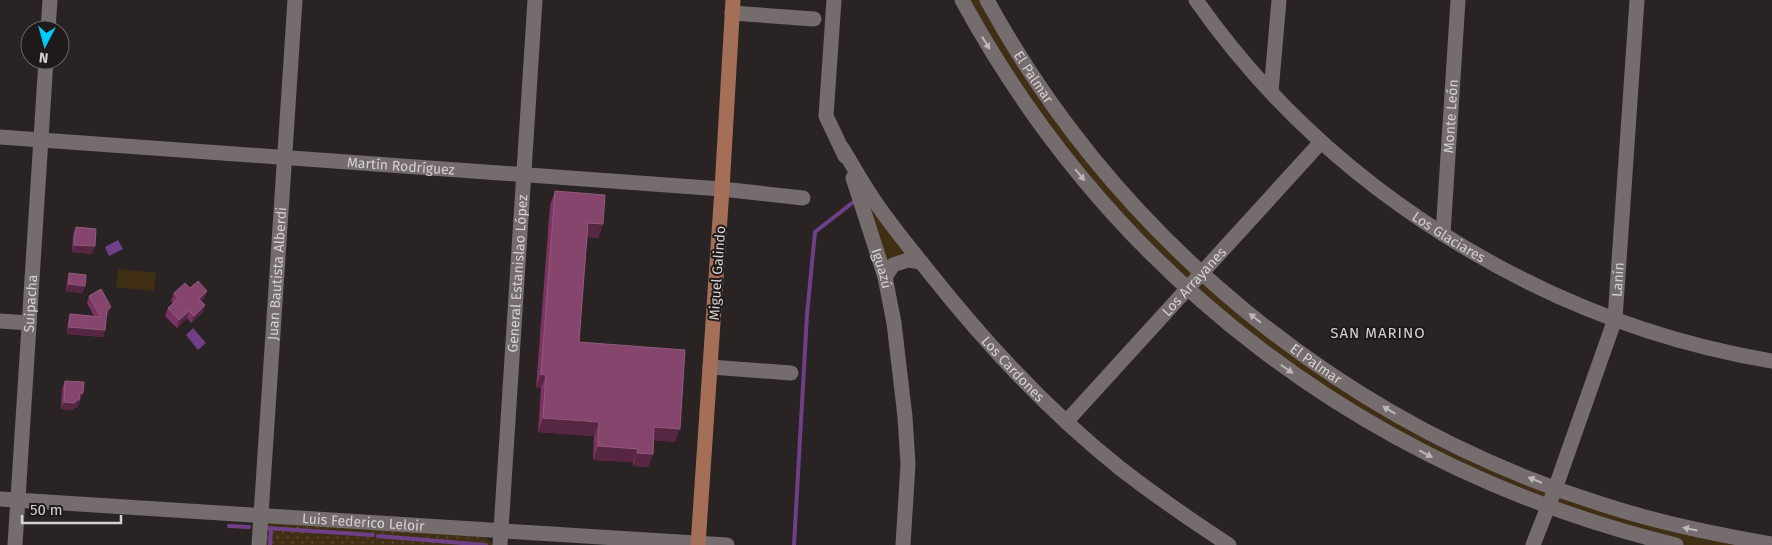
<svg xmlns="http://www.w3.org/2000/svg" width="1772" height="545" font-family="'Fira Sans',sans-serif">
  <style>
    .grass { fill: #402f15 }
    .park { fill: url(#park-dots) }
    .water { fill: #6f4087 }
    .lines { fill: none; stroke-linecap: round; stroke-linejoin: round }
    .stream { stroke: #6f4087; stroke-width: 4 }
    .minor { stroke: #746c6d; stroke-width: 15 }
    .major { stroke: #a46e57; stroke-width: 15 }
    .wall { fill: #7b3461 }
    .shaded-wall { fill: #562643 }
    .building { fill: #85456d; stroke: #915b7d }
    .oneway { fill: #beb8b8 }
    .labels { text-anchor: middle; stroke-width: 4; stroke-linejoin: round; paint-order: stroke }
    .street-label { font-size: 14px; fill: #d6d1d1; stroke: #20191a }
    .neighbourhood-label { font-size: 15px; letter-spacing: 1px; fill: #d6d1d1; stroke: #20191a }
  </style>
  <defs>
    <pattern id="park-dots" width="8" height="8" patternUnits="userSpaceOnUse" patternTransform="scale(1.25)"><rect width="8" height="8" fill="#402f15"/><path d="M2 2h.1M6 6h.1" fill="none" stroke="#5b4c36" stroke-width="1.8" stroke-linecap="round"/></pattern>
  </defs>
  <rect width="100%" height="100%" fill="#292323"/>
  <path class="grass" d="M962,0h25l12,22 156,206 188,154 212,107 217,56h-96l-185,-60 -209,-119 -186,-171z
    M856,188l65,74 -13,-2 -23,17z
    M118,269l38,4 -2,18 -38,-4z"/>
  <path class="park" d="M267,523l216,13 6,4 4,5h-228z"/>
  <path class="water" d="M118,240l5,9 -14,7 -4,-9z
    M193,328l13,15 -8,7 -12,-15z"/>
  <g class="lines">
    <path class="stream" d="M229,526l20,1
      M266,528l107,7
      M378,536l108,9
      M270,545l1,-17
      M794,545l13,-230 8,-83 41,-32"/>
    <g class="minor">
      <path d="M834,0l-8,116 19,40"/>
      <path d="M962,0c152,279 406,470 714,545"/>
      <path id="s1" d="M987,0c129,237 354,422 611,503 57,19 115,31 174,41"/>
      <path id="s2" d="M1196,0c133,190 348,323 576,361"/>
      <path d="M732,13l82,6"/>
      <path d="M48,30l2,-30"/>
      <path d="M1271,92l8,-92"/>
      <path id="s3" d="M0,137l722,52 81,9"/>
      <path id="s4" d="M842,148c10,16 19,33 30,49 17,26 38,51 57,75 57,72 120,140 192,197 35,27 71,52 108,76"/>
      <path id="s5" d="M853,178l32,99 9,46 11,94 3,47 -5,81"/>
      <path id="s6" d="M1443,234l15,-234"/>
      <path d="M885,277l8,-12 15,-5 13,2"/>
      <path d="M0,321l29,2"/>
      <path d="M710,367l81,6"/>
      <path id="s7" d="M1066,422l255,-280"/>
      <path id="s8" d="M0,499l727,46"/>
      <path id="s9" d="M15,545l31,-485"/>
      <path id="s10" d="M259,545l36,-545"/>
      <path id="s11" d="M500,545l35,-545"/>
      <path id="s12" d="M1533,545l22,-56 60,-170 22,-319"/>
    </g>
    <path class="major" d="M698,545l24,-356 11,-189"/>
  </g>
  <path class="wall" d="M555,191l48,33 -5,14 -11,-1 -8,105 96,100 -21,-2 -1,14 -5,13 -15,-1v-4l-40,-2 1,-24 -56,-4 3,-44h-5l14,-183z
    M76,227l16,27 -20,-2 1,-18z
    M69,273l16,13 -3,7 -16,-2 1,-10z
    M190,288l15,10 -4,3 4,4 -3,8 -11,10 -4,-5 -10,10 -12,-12 3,-8 5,-5 -2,-2 3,-8z
    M89,296l19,19 -2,1 -1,14 -2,7 -36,-3 1,-13 2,-7 24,2 -7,-13z
    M65,381l18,12 -6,15 -3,-1 -1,3 -12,-1 1,-20z"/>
  <path class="shaded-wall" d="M588,223l15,1 -5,14 -14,-2z
    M74,245l21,1 -3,8 -20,-2z
    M69,284l16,2 -3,7 -16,-2z
    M207,291l-2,7 -9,8 3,-7z
    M205,305l-3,8 -11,10 3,-7z
    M111,307l-3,8 -4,2 3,-7z
    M189,311l-2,7 -10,10 2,-8z
    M69,327l36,3 -2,7 -36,-3z
    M541,374l5,1 -5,13h-5z
    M80,393h3l-6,15 -3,-1 -1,3 -12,-1 3,-7z
    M543,418l56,4 -5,14 -56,-4z
    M654,427l26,2 -5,13 -25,-2z
    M598,446l40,3 -5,13 -40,-2z
    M637,453l16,1 -5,13 -15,-1z"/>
  <path class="building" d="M555,191l50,4 -2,29 -15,-1 -9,119 106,8 -5,79 -26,-2 -1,27 -16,-1 1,-4 -40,-3 1,-24 -56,-4 3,-43 -5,-1z
    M76,227l20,2 -1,17 -21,-1z
    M69,273l17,2 -1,11 -16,-2z
    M198,281l9,10 -8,8 6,6 -11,11 -5,-5 -10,9 -11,-12 10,-10 -4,-5 11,-10 5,5z
    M101,289l10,18 -4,3 -2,20 -36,-3 1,-13 31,3 -12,-21z
    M65,381l19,1 -1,11h-3l-1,7h-3l-1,3 -11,-1z"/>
  <defs><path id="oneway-solid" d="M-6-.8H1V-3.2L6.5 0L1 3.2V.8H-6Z" transform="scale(1.25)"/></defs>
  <g class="oneway">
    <use href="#oneway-solid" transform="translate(986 43) rotate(58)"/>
    <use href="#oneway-solid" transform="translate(1080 175) rotate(51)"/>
    <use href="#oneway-solid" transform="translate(1255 318) rotate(-142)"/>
    <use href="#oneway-solid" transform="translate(1287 369) rotate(35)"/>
    <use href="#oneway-solid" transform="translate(1389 410) rotate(-149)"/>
    <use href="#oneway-solid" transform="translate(1426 454) rotate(28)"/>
    <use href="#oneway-solid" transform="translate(1535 480) rotate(-158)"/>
    <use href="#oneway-solid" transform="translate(1690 529) rotate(-168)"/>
  </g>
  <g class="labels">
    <g class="street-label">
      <text dy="5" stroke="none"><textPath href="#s1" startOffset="90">El Palmar</textPath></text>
      <text dy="5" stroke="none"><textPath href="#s6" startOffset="118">Monte León</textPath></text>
      <text dy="5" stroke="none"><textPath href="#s3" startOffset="402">Martín Rodríguez</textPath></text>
      <text dy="5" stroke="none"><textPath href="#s2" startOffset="349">Los Glaciares</textPath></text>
      <text dy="5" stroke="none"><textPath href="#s5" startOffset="95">Iguazú</textPath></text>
      <text dy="5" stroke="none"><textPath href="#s10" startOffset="272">Juan Bautista Alberdi</textPath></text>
      <text dy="5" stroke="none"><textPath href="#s11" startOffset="272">General Estanislao López</textPath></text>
      <text transform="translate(717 273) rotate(-86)" y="5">Miguel Galindo</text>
      <text dy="5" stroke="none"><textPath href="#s12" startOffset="280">Lanín</textPath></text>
      <text dy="5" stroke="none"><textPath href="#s7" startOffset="190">Los Arrayanes</textPath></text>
      <text dy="5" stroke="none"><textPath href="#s9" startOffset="242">Suipacha</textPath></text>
      <text dy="5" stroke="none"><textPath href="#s1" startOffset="495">El Palmar</textPath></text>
      <text dy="5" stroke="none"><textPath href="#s4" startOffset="280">Los Cardones</textPath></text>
      <text dy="5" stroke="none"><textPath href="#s8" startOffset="364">Luis Federico Leloir</textPath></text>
    </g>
    <g class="neighbourhood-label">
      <text x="1378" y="338">SAN MARINO</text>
    </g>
  </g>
  <g transform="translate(45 45) rotate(186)"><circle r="24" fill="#20191a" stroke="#696363"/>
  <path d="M0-4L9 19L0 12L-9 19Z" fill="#00cbf8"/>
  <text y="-8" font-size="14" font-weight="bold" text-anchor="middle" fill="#d6d1d1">N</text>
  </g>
  <path d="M22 515v8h99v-8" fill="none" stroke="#d6d1d1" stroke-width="2.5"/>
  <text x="30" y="515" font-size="15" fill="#d6d1d1" stroke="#20191a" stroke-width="4" paint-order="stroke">50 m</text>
</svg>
